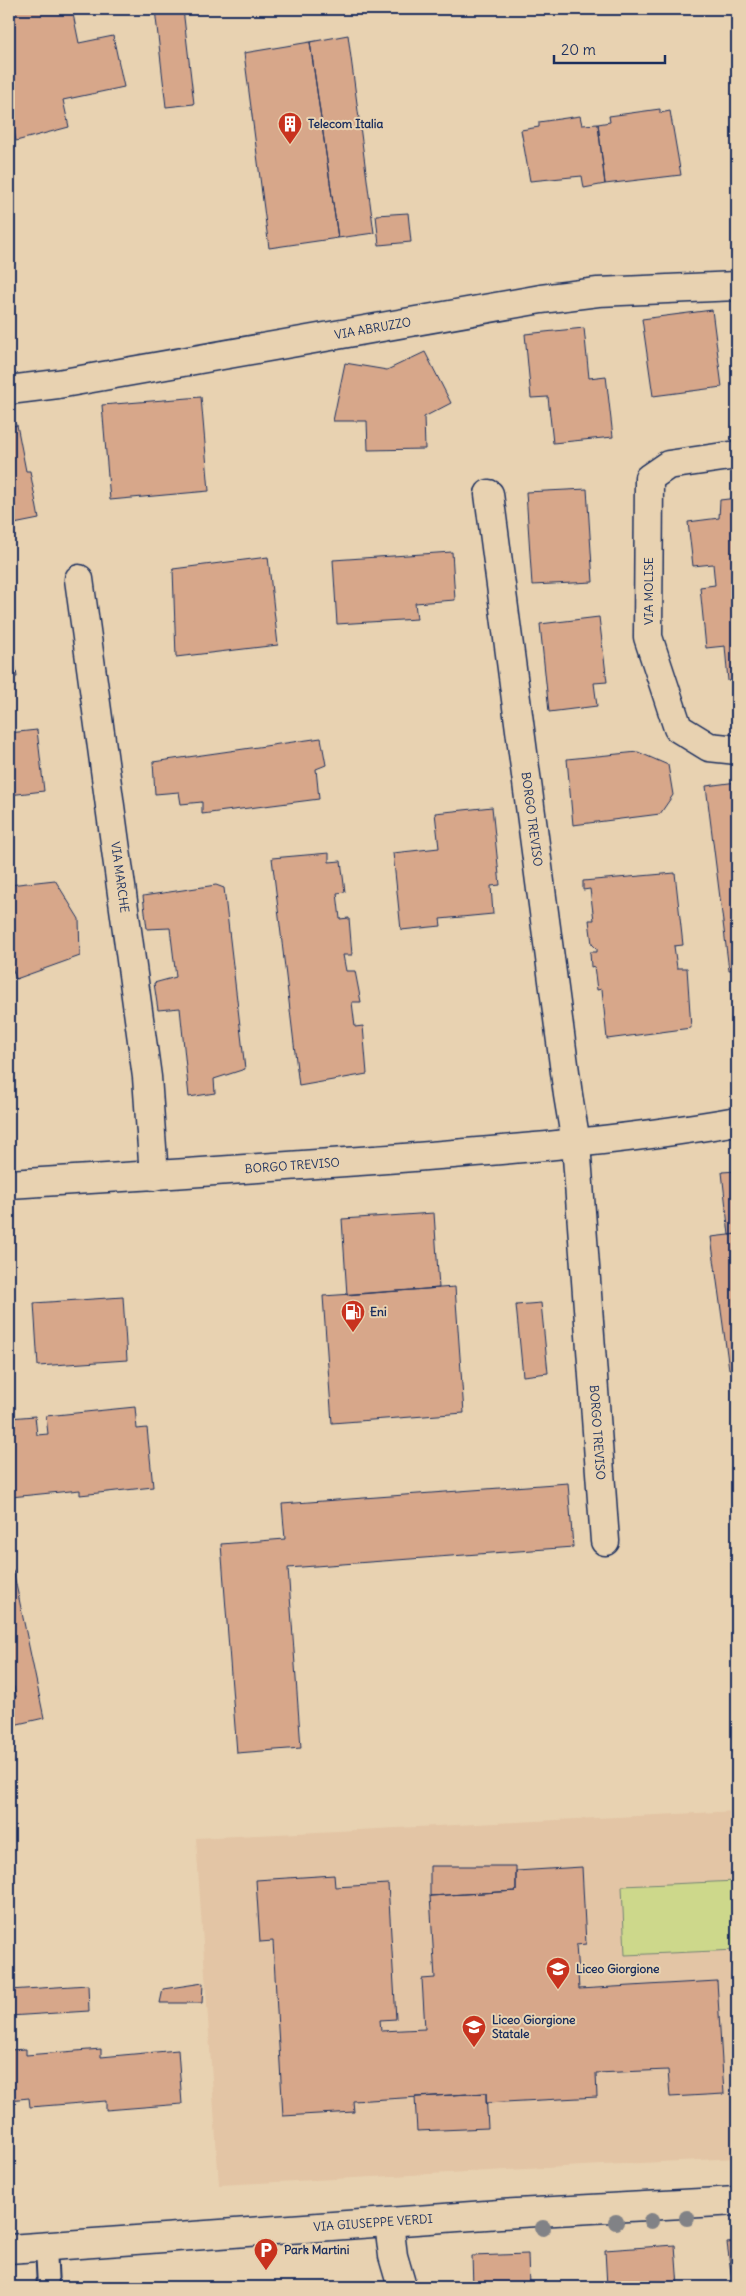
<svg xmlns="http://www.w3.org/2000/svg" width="746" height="2296" font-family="Delius,sans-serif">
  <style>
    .built { fill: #e3c5a5 }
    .green { fill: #cdd88b; stroke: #748474 }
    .building { fill: #d7a78a; stroke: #1b2f5e }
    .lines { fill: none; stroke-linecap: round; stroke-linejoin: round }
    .service-casing { stroke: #1b2f5e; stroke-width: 24 }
    .minor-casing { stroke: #1b2f5e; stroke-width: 31 }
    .tertiary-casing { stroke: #1b2f5e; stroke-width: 31 }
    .service { stroke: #e8d2b1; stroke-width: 20 }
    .minor { stroke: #e8d2b1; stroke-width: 28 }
    .tertiary { stroke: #e8d2b1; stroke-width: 28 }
    .tree { fill: #818286 }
    .labels { text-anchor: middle; stroke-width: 4; stroke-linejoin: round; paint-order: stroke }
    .poi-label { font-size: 12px; font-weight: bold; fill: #1b2f5e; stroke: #e8d2b1; text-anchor: start }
    .street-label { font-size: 12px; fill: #1b2f5e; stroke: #e8d2b1 }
  </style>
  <rect width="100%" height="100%" fill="#e8d2b1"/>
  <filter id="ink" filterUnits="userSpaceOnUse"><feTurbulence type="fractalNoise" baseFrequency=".02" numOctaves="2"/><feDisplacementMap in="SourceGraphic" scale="10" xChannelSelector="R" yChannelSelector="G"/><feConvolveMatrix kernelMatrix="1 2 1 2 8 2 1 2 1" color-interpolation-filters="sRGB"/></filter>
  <g filter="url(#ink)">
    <path class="built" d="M737,1811v347l-518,27 -23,-347z"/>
    <path class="green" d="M737,1881v69l-112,5 -3,-69z"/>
    <path class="building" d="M16,9h56l7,34 34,-7 11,51 -61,13 6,27 -53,14 -7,-35v-92l7,-1z
      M155,9h28l11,95 -28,3z
      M348,35l26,198 -36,5 -28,-196z
      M310,42l28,196 -69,10 -25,-195z
      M660,109v4l10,-2 11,64 -76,9 -7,-60 12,-2 -1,-6z
      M580,116l2,9 16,-1 7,60 -21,4 -2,-12 -52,5 -9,-51 18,-3v-5z
      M408,213l3,29 -32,3 -3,-30z
      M712,310l10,77 -69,9 -11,-77z
      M584,328l5,50 17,-2 7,61 -60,6 -5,-46 -17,1 -6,-64z
      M425,352l26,51 -27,14 1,32 -57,1 -1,-29h-34l12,-58 42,7z
      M201,397l8,94 -99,9 -8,-95z
      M17,425l9,46h4l9,48 -30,6v-98z
      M587,489l6,93 -61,3 -6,-93z
      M737,498v182l-9,1 -3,-35 -19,2 -6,-61 15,-2 -2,-21 -20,2 -5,-44 31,-4 1,-18z
      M452,552l3,48 -40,3 2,16 -80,5 -4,-64z
      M268,557l10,88 -102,12 -3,-88z
      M599,617l8,65 -13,1 3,23 -48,6 -9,-88z
      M9,622l8,55 -8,1z
      M37,730l7,61 -35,4v-62z
      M321,738l5,27 -10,4 3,30 -117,15v-12l-21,2 -2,-12 -24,2 -2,-32z
      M638,752l30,13 5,30 -13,19 -87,11 -6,-66z
      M737,782v187l-8,1 -23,-184z
      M492,807l8,78 -9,1 2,28 -53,5 1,7 -40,4 -8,-77 46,-5 -4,-35z
      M329,853v9l12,-1 4,31 -8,1 3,26 9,-1 3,37h-9l3,16h9l6,31h-9l3,25 8,-1 4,48 -68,12 -27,-228z
      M675,873l8,72 -9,1 3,22h10l4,60 -84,11 -5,-50 -5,1 -3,-24 -3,1 -1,-15h7v-3l-5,-5 -3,-24h5l-4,-31 -7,1v-9z
      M55,880l24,39 1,37 -64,23 -7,-22v-72z
      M216,885l8,3 21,181 -31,10 1,14 -26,4 -9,-89 -22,2 -4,-27 22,-6 -6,-49 -23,1 -4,-33z
      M737,1171v63l-8,1 -7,-63z
      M434,1213l5,75 -92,7 -5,-76z
      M737,1234v133l-8,2 -18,-132z
      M455,1287l9,126 -132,10 -9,-127z
      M123,1297l4,63 -89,6 -4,-63z
      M541,1303l7,70 -25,3 -7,-71z
      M135,1407l2,22 10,-1 6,59 -73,8v-5l-69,7 -2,-79 26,-2 2,19 11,-1 -2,-18z
      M568,1483l5,64 -285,21 13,180 -64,5 -16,-209 64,-5 -3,-35z
      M13,1570l31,148 -35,8v-27l7,-2 -7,-32v-94z
      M9,1665l7,32 -7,2z
      M430,1866h86v25l-86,5z
      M582,1867l4,77 -10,1 3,44 138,-8 7,113 -54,3 -2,-27 -72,3 1,24 -111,6v-10l-133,8 1,11 -71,4 -10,-175 -13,1 -4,-62 78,-5 1,12 53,-3 8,135 -16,1 1,11 44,-2 -3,-50 13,-1 -5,-82 86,-5v-20z
      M203,1983l-1,20h-42l3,-14z
      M88,1985l1,26 -80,5v-26z
      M26,2049v6l75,-6v8l77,-7 4,54 -76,6v-9l-76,6 -1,-9 -20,2v-50z
      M486,2093l2,35 -71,3 -2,-34z
      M737,2242v45h-4l-6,-44z
      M675,2245l3,42h-71l-2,-37z
      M528,2254l1,33h-56l-1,-31z"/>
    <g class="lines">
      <defs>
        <path id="service" d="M46,2247l2,40"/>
        <g id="minor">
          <path id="s1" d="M9,390l49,-6 483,-85 57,-7 139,-6"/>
          <path d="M737,455l-69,10 -19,13 -1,159 30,91 31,19 28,3"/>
          <path id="s2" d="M489,494l79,601 8,48 29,398"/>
          <path id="s3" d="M79,579l68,498 7,99"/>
          <path d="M389,2223l4,33 9,31"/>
          <path id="s4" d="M9,2249l491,-35 237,-13"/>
        </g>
        <g id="tertiary">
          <path id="s5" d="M9,1184c122,-7 243,-15 365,-24 121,-9 243,-18 363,-39"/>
        </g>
      </defs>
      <use href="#service" class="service-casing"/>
      <use href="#minor" class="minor-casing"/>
      <use href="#tertiary" class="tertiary-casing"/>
      <use href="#service" class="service"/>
      <use href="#minor" class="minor"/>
      <use href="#tertiary" class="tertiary"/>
    </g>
    <g class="tree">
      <circle cx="687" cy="2218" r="8"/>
      <circle cx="651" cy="2221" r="8"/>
      <circle cx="616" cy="2222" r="8"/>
      <circle cx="543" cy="2228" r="8"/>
    </g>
  </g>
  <defs>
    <symbol id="building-pin" viewBox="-11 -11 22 30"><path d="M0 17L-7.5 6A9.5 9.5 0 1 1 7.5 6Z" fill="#c8321e" stroke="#e8d2b1"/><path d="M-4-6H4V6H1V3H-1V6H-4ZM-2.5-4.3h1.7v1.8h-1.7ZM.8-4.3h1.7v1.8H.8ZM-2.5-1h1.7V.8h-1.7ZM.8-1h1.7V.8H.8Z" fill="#fff"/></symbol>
    <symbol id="fuel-pin" viewBox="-11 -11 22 30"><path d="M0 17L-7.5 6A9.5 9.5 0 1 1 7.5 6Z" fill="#c8321e" stroke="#e8d2b1"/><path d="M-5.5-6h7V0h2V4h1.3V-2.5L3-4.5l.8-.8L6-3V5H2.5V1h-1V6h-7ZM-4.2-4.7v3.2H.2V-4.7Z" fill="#fff"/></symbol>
    <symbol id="school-pin" viewBox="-11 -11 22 30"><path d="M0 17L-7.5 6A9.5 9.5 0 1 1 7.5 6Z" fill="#c8321e" stroke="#e8d2b1"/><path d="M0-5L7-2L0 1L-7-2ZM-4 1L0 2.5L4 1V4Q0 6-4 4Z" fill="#fff"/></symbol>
    <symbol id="parking-pin" viewBox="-11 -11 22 30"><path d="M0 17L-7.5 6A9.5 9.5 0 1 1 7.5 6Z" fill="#c8321e" stroke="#e8d2b1"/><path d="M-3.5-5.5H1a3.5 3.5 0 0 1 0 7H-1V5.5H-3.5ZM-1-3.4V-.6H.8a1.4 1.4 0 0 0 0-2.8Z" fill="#fff"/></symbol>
  </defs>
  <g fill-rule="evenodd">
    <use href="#building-pin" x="276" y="110" width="28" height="38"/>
    <use href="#fuel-pin" x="339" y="1298" width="28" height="38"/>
    <use href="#school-pin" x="544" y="1955" width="28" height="38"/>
    <use href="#school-pin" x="460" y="2013" width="28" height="38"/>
    <use href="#parking-pin" x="252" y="2236" width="28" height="38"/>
  </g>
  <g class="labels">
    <g class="poi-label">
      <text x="308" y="128">Telecom Italia</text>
      <text x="370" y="1316">Eni</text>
      <text x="576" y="1973">Liceo Giorgione</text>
      <text x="492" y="2024">Liceo Giorgione<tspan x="492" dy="14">Statale</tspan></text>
      <text x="284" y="2254">Park Martini</text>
    </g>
    <g class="street-label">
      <text dy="4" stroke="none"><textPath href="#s1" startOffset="369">VIA ABRUZZO</textPath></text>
      <text transform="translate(649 591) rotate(-90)" y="4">VIA MOLISE</text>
      <text dy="4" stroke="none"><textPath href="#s2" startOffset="328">BORGO TREVISO</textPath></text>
      <text dy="4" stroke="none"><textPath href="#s3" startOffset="301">VIA MARCHE</textPath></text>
      <text dy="4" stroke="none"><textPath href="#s5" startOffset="284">BORGO TREVISO</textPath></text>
      <text dy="4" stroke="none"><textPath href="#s2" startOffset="945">BORGO TREVISO</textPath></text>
      <text dy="4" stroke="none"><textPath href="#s4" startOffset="365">VIA GIUSEPPE VERDI</textPath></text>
    </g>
  </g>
  <rect width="746" height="2296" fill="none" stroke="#e8d2b1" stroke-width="30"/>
  <rect x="15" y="15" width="716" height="2266" fill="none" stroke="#1b2f5e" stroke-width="2" filter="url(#ink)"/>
  <path d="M554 55v8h111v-8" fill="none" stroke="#1b2f5e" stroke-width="2.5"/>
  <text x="561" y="55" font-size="15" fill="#1b2f5e" stroke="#e8d2b1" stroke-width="4" paint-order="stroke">20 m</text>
</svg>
